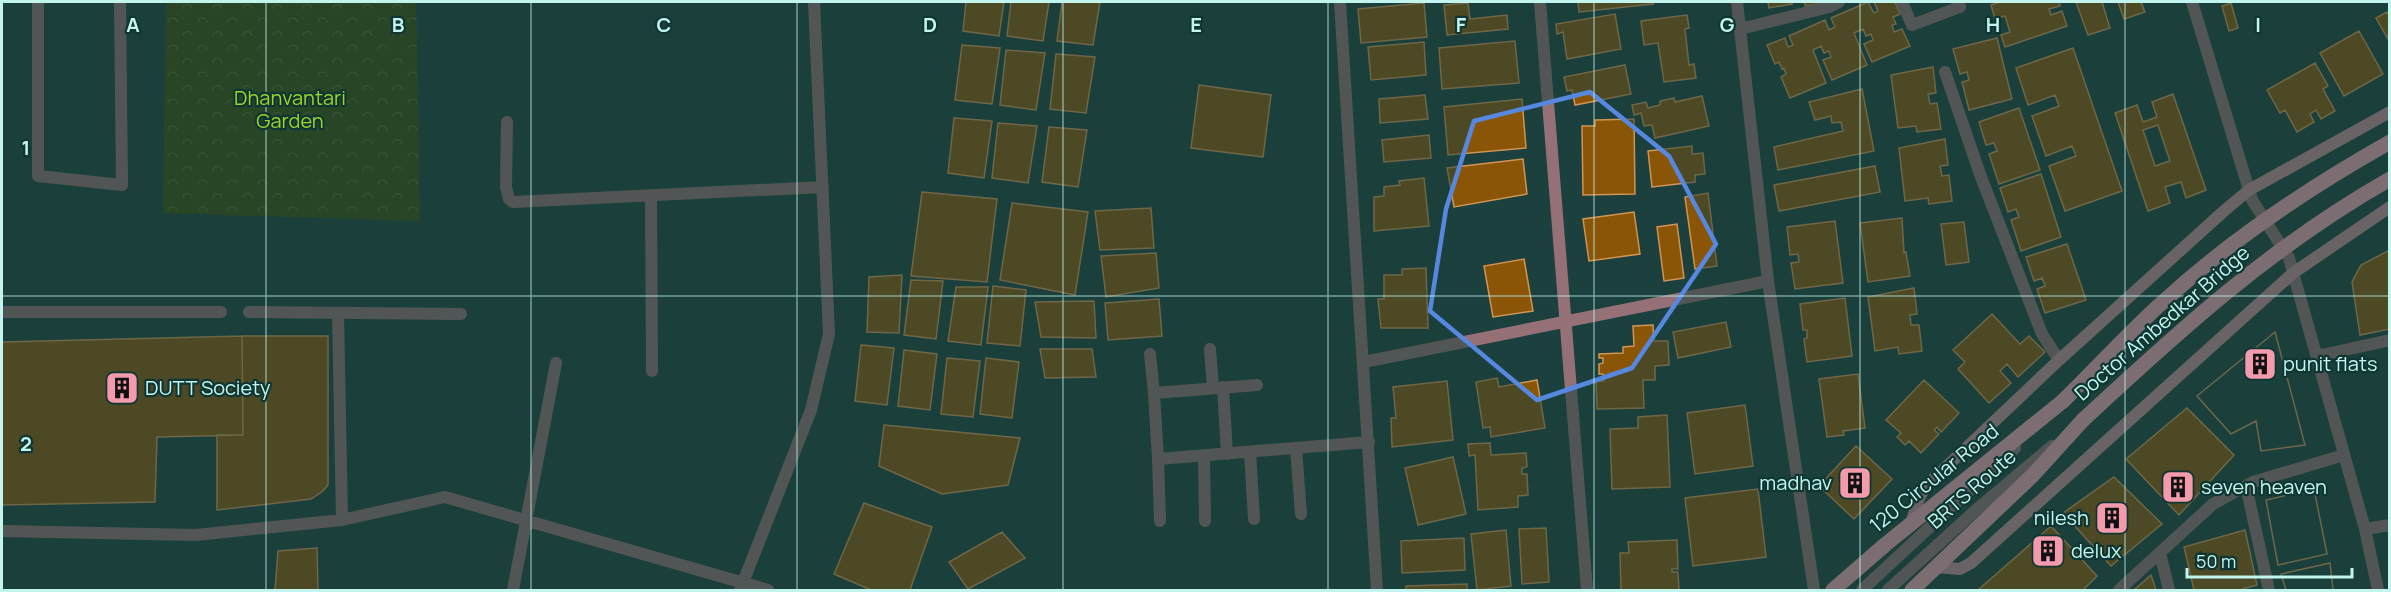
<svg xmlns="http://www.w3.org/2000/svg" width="2391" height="592" font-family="Manrope,sans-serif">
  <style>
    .park { fill: url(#park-crowns) }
    .building { fill: #8b5507; stroke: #d09555; stroke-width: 1.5; fill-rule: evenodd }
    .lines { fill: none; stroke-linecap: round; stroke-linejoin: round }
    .lane { stroke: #967077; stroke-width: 12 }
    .street { stroke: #967077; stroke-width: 12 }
    .secondary { stroke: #c98e99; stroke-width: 12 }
    .primary { stroke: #f0a4b3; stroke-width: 15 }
    .primary-bridge { stroke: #f0a4b3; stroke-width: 15 }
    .marked { fill: none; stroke: #5688e0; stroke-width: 4.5; stroke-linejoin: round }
    .grid { fill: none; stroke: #c1f5ee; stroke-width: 1.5; stroke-opacity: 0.55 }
    .labels { text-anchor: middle; stroke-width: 4.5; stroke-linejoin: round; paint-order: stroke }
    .park-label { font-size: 20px; fill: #9dd427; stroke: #103633 }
    .street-label { font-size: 20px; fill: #c1f5ee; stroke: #103633 }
    .poi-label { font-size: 20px; fill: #c1f5ee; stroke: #103633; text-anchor: start }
    .grid-label { font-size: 20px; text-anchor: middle; font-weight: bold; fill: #c1f5ee; stroke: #103633; stroke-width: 4.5; stroke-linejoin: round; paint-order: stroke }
  </style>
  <defs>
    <pattern id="park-crowns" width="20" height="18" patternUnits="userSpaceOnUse" patternTransform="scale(1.5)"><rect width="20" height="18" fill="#384f09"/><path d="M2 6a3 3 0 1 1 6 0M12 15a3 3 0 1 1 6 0" fill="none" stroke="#53692d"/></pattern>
  </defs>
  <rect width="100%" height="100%" fill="#1b403d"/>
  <path class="park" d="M166,2h250l4,219 -257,-8z"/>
  <path class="building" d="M966,2h38l-5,34 -36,-5z
    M1011,2h38l-6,39 -36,-5z
    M1062,2h38l-7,43 -36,-4z
    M1578,2h74l1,2 -74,8z
    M1768,2h24v2l-23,4z
    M1805,2h20v1l-20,3z
    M1868,2l6,11 4,-2 -4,-9h21l5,12 -7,3 3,7 -4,1 2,7 8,-3 8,17 -38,16 -8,-18 9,-4 -2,-6 -5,2 -3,-7 -9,4 13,32 -35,15 -9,-20 8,-3 -2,-6 -5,2 -3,-7 -8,4 13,33 -36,15 -9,-21 5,-3 -2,-6 -2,1 -3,-7 -4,2 -8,-19 18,-7 3,9 5,-2 -4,-9 36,-16 4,10 6,-3 -4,-9z
    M2000,2h59l1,4 -11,3 2,6 11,-4 5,15 -62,21 -4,-12 9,-3 -5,-16 -10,3 -4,-14z
    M2076,2h26l8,26 -22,7z
    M2118,2h23l4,10 -21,7z
    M1424,3l3,34 -66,6 -3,-34z
    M1468,3l2,16 37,-4 1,14 -61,6 -3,-30z
    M2231,3l7,25 -9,3 -7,-25z
    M2387,12l3,5 -2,22 -12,-21z
    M1615,14l6,35 -54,10 -4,-27 -6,2 -1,-10z
    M1687,15l2,13 -4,1 4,36 5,-1 2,14 -32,4 -6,-39 -14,2 -3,-24z
    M2359,31l24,43 -39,22 -24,-43z
    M1997,38l15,61 -43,11 -7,-28 7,-2 -2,-8 -7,2 -7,-25z
    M1515,41l4,42 -77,6 -3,-41z
    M1424,42l2,33 -55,5 -3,-33z
    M962,45l38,3 -8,56 -37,-4z
    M2073,48l49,143 -57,20 -16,-45 27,-10 -4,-10 -26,10 -14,-40 27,-10 -4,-11 -27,10 -12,-37z
    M1006,50l39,3 -9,57 -36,-5z
    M1056,54l39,3 -9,56 -36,-4z
    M2315,63l13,23 -5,3 12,22 -14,8 -5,-9 -6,4 4,8 -17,10 -12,-22 -5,3 -13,-23z
    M1625,65l6,29 -56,11 -3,-15 -5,1 -3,-14z
    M1933,67l3,26 -8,1 2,10 7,-1 4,26 -24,3 -1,-6 -18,2 -7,-53z
    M1199,85l72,10 -8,62 -72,-9z
    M1862,89l12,62 -96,19 -4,-23 69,-16 -2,-9 -9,1 -1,-7 -16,4 -6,-18z
    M2173,94l33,96 -20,8 -5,-16 -16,5 5,16 -22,8 -33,-98 22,-8 6,17 14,-5 -5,-15zM2158,125l12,36 -15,5 -12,-36z
    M1425,95l3,24 -48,4 -1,-24z
    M1702,96l7,30 -54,12 -3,-13 -8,1 -3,-13 -7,2 -2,-10 14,-3 2,6 12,-3v-4l14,-3 1,4z
    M1522,99l4,49 -78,7 -4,-48z
    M2019,108l21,62 -41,14 -10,-30 8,-3 -3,-8 -8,2 -7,-23z
    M954,118l38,3 -8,57 -36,-5z
    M1634,119l1,75 -52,1 -1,-69h13v-6z
    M998,123l39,3 -9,57 -36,-5z
    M1049,127l38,3 -9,57 -36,-5z
    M1429,135l2,23 -47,4 -2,-22z
    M1945,139l3,26 -8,1 2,10 7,-1 3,26 -23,3 -1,-6 -23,3 -6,-53z
    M1692,146v8l11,-1 2,21 -10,1v7l-43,5 -4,-36z
    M1523,159l4,35 -73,13 -7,-39z
    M1875,166l5,26 -101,19 -5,-26z
    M2041,174l20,63 -40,14 -10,-31 8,-3 -3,-8 -8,3 -8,-24z
    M1424,178l5,48 -55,5v-34l10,-1v-9l16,-2 -1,-4z
    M922,192l75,7 -10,83 -76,-6z
    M1708,193l9,73 -22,3 -10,-72z
    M1012,203l76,9 -13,83 -75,-15z
    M1151,208l3,40 -54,2 -5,-39z
    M1634,212l6,42 -51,7 -6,-42z
    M1902,218l2,35 2,-1 4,24 -42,6 -8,-59z
    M1835,221l8,62 -48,6 -4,-26 8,-1 -1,-8 -8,1 -3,-28z
    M1964,222l5,40 -23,3 -5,-41z
    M1677,224l7,54 -20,3 -7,-54z
    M2067,244l19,56 -41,13 -8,-24 8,-3 -3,-8 -8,3 -8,-24z
    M2390,250v79l-30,6 -8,-53 9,-17z
    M1156,253l3,35 -53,9 -5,-41z
    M1524,259l9,52 -40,6 -9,-51z
    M1426,268l2,60h-47l-3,-29h6v-24h18v-6z
    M902,275l-3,58 -32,-1 2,-55z
    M911,280l32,1 -7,58 -32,-4z
    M993,286l33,4 -6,56 -33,-3z
    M956,287h32l-7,58 -33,-4z
    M1914,288l3,26 -7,1 1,10h8l3,26 -23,3 -1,-7 -23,4 -7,-54z
    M1845,298l7,58 -45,6 -3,-23 3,-1v-8h-4l-3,-26z
    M1159,299l3,37 -54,4 -3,-37z
    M1094,301l2,37 -55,-1 -6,-35z
    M1992,314l28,30 9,-8 16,16 -27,25 -11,-13 -7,7 11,12 -22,20 -31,-34 7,-7 -12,-12z
    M1726,322l5,25 -53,11 -5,-26z
    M1653,325l1,16h14l1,24 -14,1v14h-12l1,28 -47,1 -1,-28h8l-1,-7h-4v-10l4,-1v-5h-4v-4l24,-1v-6l11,-1 -1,-20z
    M2275,332l30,113 -44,6 -5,-30 -25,13 -34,-38z
    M2275,332l30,113 -44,6 -5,-30 -25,13 -34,-38z
    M242,336h86v149l-5,6 -12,8 -94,11v-75h26z
    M242,336l1,99 -86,2 -2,65 -153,3v-163z
    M861,345l33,3 -7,57 -32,-4z
    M1040,349h52l4,28 -51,1z
    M904,350l33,4 -7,56 -32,-4z
    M947,358l33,3 -7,56 -32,-3z
    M986,358l33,4 -7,56 -32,-4z
    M1858,374l7,54 -22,3 1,4 -17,2 -8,-58z
    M1497,378l2,9 38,-7 8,48 -54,9 -1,-10 -7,1 -7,-46z
    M1924,380l35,33 -18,19 -4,-5 -3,3 5,4 -18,19 -12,-12 -4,4 -8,-8 4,-4 -15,-13z
    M1447,381l6,59 -61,7 -1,-29h5l-3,-31z
    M1745,405l8,61 -58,8 -8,-61z
    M2187,408l47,47 -55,60 -53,-56z
    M1667,415l3,72 -58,2 -2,-60 28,-1v-11z
    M884,425l136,13 -12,47 -66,9 -63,-28z
    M1490,443l1,12 35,-2 1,14 -5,1v6h5l1,21 -10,1v11l-40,3 -3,-55 -6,1 -1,-12z
    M1856,446l36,33 -38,40 -35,-33z
    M1453,457l13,57 -48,11 -13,-57z
    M2114,477l48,47 -51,42 -48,-53z
    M1758,489l8,68 -73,9 -8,-68z
    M2314,489l13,65 -49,11 -12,-65z
    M2314,489l13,65 -49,11 -12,-65z
    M864,503l68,24 -22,63h-39l-37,-16z
    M2051,526l46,50 -14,14h-105z
    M1546,528l3,54 -27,2 -3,-55z
    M1506,530l5,56 -34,4 -6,-56z
    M2245,530l12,55 -18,5h-45l-10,-43z
    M1002,532l23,26 -57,31 -19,-27z
    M1464,538l1,32 -63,3 -1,-32z
    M1677,540l1,29h-6v3h6l1,18h-58l-1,-37h9l-1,-11z
    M317,548l1,42h-43l3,-39z
    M2330,563l3,27h-47l-5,-16z
    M2330,563l3,27h-47l-5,-16z
    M2151,575l5,15h-22z
    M1467,584v6h-61v-4z"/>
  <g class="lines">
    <path class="lane" d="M1862,590l153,-142
      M1888,590l89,-81 75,-63"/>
    <path class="street" d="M38,2v174l84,9 -2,-183
      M1340,2l37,588
      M1540,2l47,588
      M1737,2l31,279 46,309
      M1902,2l10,23 48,-18
      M2192,2l60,198 37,58 76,271 13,61
      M1740,29l89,-22 10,-5
      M1945,72l36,105 61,157 17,26
      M507,122l-1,65 3,12 4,3 310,-15
      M651,196l1,175
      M2,312h219
      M249,312l212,2
      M338,313l4,207
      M1210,349l3,39
      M1150,354l4,39
      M2317,356l73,-16
      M1364,362l404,-81
      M1257,385l-103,8 4,66 211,-17
      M1223,387l4,67
      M1296,449l5,65
      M1250,452l4,67
      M1204,455l1,66
      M1158,459l2,62
      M2246,486l23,104
      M2365,529l25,-4
      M2,531l194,4 146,-15 103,-23 323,93
      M2160,553l9,37
      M513,590l43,-227
      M740,590l71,-180 18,-76 -15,-332
      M2119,590l94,-86 40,-22 91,-27"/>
    <path class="secondary" d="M1911,524l7,-24 8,-14 133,-126 165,-149 25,-21 141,-78
      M1936,567l24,2 11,-6 322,-290 97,-66"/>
    <path class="primary" d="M1833,590l53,-46 177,-143
      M1912,590l121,-115 50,-55"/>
    <path class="primary-bridge" d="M2063,401c34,-33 66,-69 101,-100 68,-62 146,-114 226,-159
      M2083,420c98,-91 189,-174 307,-241"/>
  </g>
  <path d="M0 0H2391V592H0ZM1590,92l79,64 47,88 -84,124 -95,32 -107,-89 16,-102 28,-88z" fill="#1b403d" fill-opacity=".55" fill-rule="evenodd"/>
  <path class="marked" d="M1590,92l79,64 47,88 -84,124 -95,32 -107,-89 16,-102 28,-88z"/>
  <path class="grid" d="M266,2v588M531,2v588M797,2v588M1063,2v588M1328,2v588M1594,2v588M1860,2v588M2125,2v588M2,296h2388"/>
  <defs>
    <symbol id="building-square" viewBox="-11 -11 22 22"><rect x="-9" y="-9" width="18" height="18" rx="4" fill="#f39aac" stroke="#103633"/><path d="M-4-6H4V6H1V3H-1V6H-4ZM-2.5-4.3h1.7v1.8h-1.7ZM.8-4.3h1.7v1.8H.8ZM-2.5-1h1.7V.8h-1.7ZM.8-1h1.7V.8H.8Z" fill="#111"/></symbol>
  </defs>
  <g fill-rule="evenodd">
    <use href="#building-square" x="2241" y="345" width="38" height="38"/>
    <use href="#building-square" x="103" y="369" width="38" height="38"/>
    <use href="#building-square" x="1836" y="464" width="38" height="38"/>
    <use href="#building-square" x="2159" y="468" width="38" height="38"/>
    <use href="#building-square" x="2093" y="499" width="38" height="38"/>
    <use href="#building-square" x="2029" y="532" width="38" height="38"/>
  </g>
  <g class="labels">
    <g class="park-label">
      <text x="290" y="105">Dhanvantari<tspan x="290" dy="23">Garden</tspan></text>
    </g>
    <g class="street-label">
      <text transform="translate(2162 323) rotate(-41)" y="7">Doctor Ambedkar Bridge</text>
      <text transform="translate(1934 478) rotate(-39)" y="7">120 Circular Road</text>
      <text transform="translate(1972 489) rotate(-41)" y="7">BRTS Route</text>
    </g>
    <g class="poi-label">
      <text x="2283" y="371">punit flats</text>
      <text x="145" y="395">DUTT Society</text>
      <text x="1832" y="490" text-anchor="end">madhav</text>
      <text x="2201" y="494">seven heaven</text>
      <text x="2089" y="525" text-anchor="end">nilesh</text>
      <text x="2071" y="558">delux</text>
    </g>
  </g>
  <g class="grid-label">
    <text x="133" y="32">A</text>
    <text x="398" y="32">B</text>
    <text x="664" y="32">C</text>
    <text x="930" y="32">D</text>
    <text x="1196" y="32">E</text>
    <text x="1461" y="32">F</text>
    <text x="1727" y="32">G</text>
    <text x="1993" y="32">H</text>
    <text x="2258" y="32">I</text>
    <text x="26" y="155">1</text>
    <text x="26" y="451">2</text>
  </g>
  <rect width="2391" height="592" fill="none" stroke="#c1f5ee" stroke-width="6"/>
  <path d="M2187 568v9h165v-9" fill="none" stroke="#c1f5ee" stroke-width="3"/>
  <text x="2196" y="568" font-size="18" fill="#c1f5ee" stroke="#103633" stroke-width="4.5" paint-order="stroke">50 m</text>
</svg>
